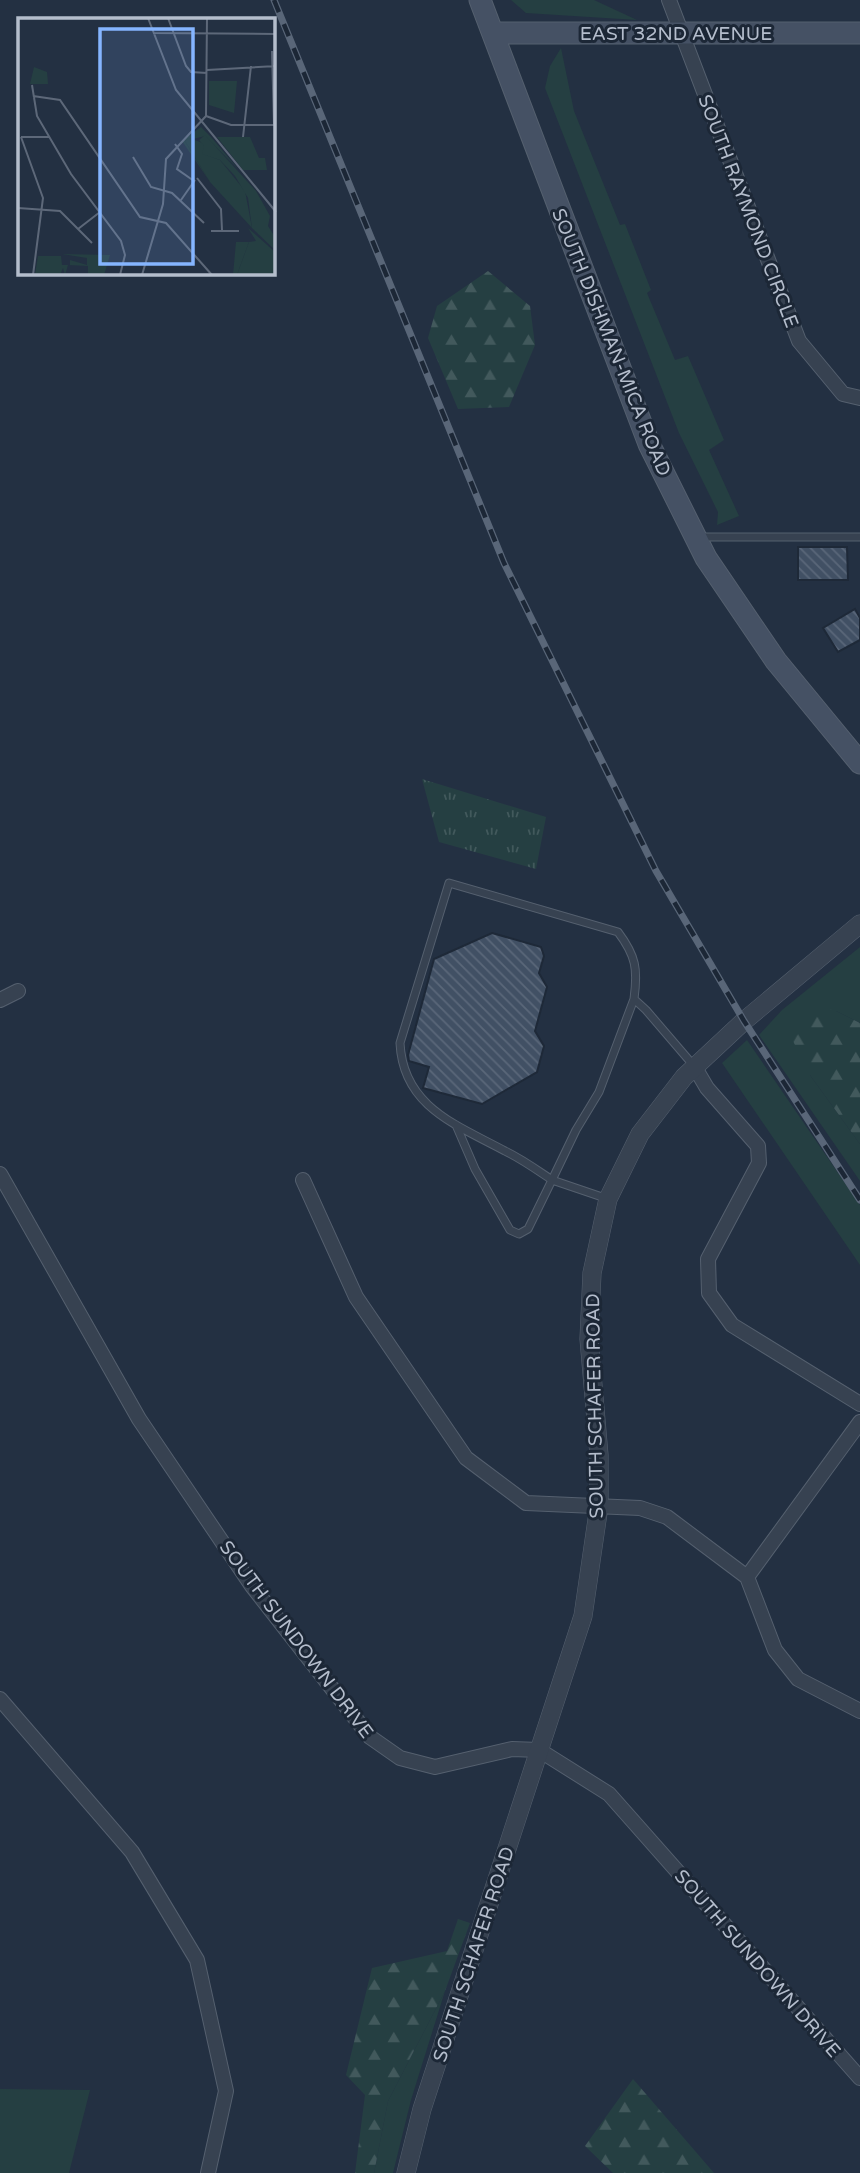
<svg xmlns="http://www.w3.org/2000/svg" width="860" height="2173" font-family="'Varela Round',sans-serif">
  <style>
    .green { fill: #253f42 }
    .forest { fill: url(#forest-firs) }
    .park { fill: url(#park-tufts) }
    .building { fill: url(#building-back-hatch); stroke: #1e2938; stroke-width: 2 }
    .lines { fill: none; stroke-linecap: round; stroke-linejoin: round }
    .service-casing { stroke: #55606f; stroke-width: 9 }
    .minor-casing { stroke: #55606f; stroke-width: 16 }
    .tertiary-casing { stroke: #55606f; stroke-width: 19 }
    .secondary-casing { stroke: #55606f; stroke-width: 23 }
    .service { stroke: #374251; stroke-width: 7 }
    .minor { stroke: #374251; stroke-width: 14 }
    .tertiary { stroke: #374251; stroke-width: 18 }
    .secondary { stroke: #455164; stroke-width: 21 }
    .rail-casing { stroke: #596678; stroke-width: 7 }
    .rail { stroke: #1c2736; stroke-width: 4.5; stroke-dasharray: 13; stroke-linecap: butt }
    .labels { text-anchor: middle; stroke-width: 6; stroke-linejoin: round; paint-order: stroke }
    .street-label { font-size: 19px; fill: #b4bdcc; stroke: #1c2736 }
    .inset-road { fill: none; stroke: #5d6879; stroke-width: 2 }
    .view { fill: #85b5ff; fill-opacity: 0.15; stroke: #85b5ff; stroke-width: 3.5 }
    .inset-edge { fill: none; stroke: #b4bdcc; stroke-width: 3.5 }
  </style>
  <defs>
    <pattern id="forest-firs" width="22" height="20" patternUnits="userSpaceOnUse" patternTransform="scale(1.75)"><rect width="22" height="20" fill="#253f42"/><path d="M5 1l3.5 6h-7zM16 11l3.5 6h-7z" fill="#42595c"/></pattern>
    <pattern id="park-tufts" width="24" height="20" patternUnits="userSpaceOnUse" patternTransform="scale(1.75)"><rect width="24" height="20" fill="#253f42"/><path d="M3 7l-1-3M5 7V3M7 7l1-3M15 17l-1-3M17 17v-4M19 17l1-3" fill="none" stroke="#42595c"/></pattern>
    <pattern id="building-back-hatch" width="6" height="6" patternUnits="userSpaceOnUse" patternTransform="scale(1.75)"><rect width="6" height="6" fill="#415064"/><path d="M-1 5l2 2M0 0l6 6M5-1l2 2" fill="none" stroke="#5a6779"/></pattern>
  </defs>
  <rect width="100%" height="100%" fill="#233042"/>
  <path class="green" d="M511,0h83l43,20 -111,-7z
    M561,48l13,63 46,114 5,-1 26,66 -4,3 28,67 13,-4 36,84 -15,10 30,66 -22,9 1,-13 -39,-79 -134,-345 5,-22z
    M860,947v76l-24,-12 -26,64 50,69v37l-101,-146 23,-25z
    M747,1040l113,165v60l-138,-202z
    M445,1991l-34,109 -18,73h-19l14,-72z
    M0,2089l90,1 -21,83h-69z"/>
  <path class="forest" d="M488,271l42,35 5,39 -26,62 -51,2 -30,-71 9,-32z
    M818,1007l18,4 24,12v121l-50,-69 -22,-44z
    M458,1919l12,4 -25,68 -57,110 -14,72h-19l10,-78 -19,-20 26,-107 75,-17z
    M633,2079l81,94h-101l-28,-27z"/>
  <path class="park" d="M422,779l124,38 -10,52 -97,-27z"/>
  <path class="building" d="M798,547h49l1,33h-50z
    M855,609l5,9v22l-22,12 -15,-24z
    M492,933l49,14 3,9 -5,17 8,14 -12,44 9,15 -7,26 -55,32 -59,-16 6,-21 -20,-6 -1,-6 26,-96z"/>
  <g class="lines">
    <defs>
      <path id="service" d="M700,537h160
        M456,1125l19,44 35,61 9,4 9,-5 24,-49c-15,-10 -30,-21 -47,-29 -48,-26 -102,-44 -105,-108l49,-160 169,49c18,24 20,37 16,67
        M608,1199l-56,-19 24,-50 23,-38 35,-93 12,11 48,56"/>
      <path id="minor" d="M669,0l130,341 44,53 17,4
        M0,1000l18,-9
        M694,1066l13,22 51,58 1,17 -51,96 1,34 23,32 128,79
        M0,1174l139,245 113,167 118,151 30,21 35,9 77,-18 27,1 70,44 251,284
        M303,1180l53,117 110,161 60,45 114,5 27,9 80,60 28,73 23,29 62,32
        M747,1577l113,-155
        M0,1699l132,153 65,108 29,131 -18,82"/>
      <path id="tertiary" d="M406,2173l16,-64 161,-493 16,-110v-51l-10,-116 3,-66 16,-74 32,-65 44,-57 60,-56 116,-97"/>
      <path id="secondary" d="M480,0l169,444 57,114 70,103 84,102
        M493,33h367"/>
    </defs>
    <use href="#service" class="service-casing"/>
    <use href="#minor" class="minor-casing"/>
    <use href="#tertiary" class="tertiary-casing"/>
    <use href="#secondary" class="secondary-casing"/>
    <use href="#service" class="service"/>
    <use href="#minor" class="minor"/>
    <use href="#tertiary" class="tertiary"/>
    <use href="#secondary" class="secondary"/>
    <defs>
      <path id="rail" d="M274,0l230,563 152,308 88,150 116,179"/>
    </defs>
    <use href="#rail" class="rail-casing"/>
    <use href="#rail" class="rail"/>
  </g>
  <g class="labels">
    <g class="street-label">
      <text x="676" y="40">EAST 32ND AVENUE</text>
      <text transform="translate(749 211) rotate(69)" y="7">SOUTH RAYMOND CIRCLE</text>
      <text transform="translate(612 342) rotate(68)" y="7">SOUTH DISHMAN-MICA ROAD</text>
      <text transform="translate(594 1406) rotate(-91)" y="7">SOUTH SCHAFER ROAD</text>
      <text transform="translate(297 1639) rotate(53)" y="7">SOUTH SUNDOWN DRIVE</text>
      <text transform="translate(473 1954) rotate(-72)" y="7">SOUTH SCHAFER ROAD</text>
      <text transform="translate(758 1963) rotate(49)" y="7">SOUTH SUNDOWN DRIVE</text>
    </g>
  </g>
  <g transform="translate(18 18)">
    <rect width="257" height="257" fill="#233042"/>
    <path d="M183,109l10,10 28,33 -34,-34 -20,5 25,41 -28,-41zM44,236l48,1 -6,20h-16v-9l-20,-1 -3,10 -2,-7 -3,7h-25l3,-19h23l1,9h8v-5l17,5v-7z" fill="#253f42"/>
    <path d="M16,49l13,5 1,12h-18zM199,119h33l9,21h6l2,12h-24zM171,120l14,5 4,12 13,5 25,31 7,37 -42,-46 -25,-41zM218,224h13l-12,33h-4z" fill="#253f42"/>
    <path d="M187,117l51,56 14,25 -2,10 7,11v13l-23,-22 -4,-30 -13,-22 -15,-16 -18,-6 2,-8 -5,-6zM230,210l27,24v23h-38l12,-33 7,-1z" fill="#253f42"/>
    <path d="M191,63h28l-3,32 -25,-8z" fill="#253f42"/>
    <path class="inset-road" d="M130,0l28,72 100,122M150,0l18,48 5,6 16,1M135,15l123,1M254,33l2,74M189,52l69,-4M14,67l5,31 34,58 50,67 4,14 -5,20M15,78l27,4 80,117 26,6 46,52M188,98l25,9h45M3,119l22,61 -10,77M3,119h29M225,119l8,-71M157,126l7,10 -5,15 17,12M115,139l18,30 21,6 32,30M179,160l24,31 1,21M163,182l14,-20M0,190l42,3 32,32M60,211l22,-17M193,213h28M124,257l21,-71 3,-45 40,-43 1,-98"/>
    <path class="view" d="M82,11h93v235h-93z"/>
    <rect width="257" height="257" class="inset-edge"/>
  </g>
</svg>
